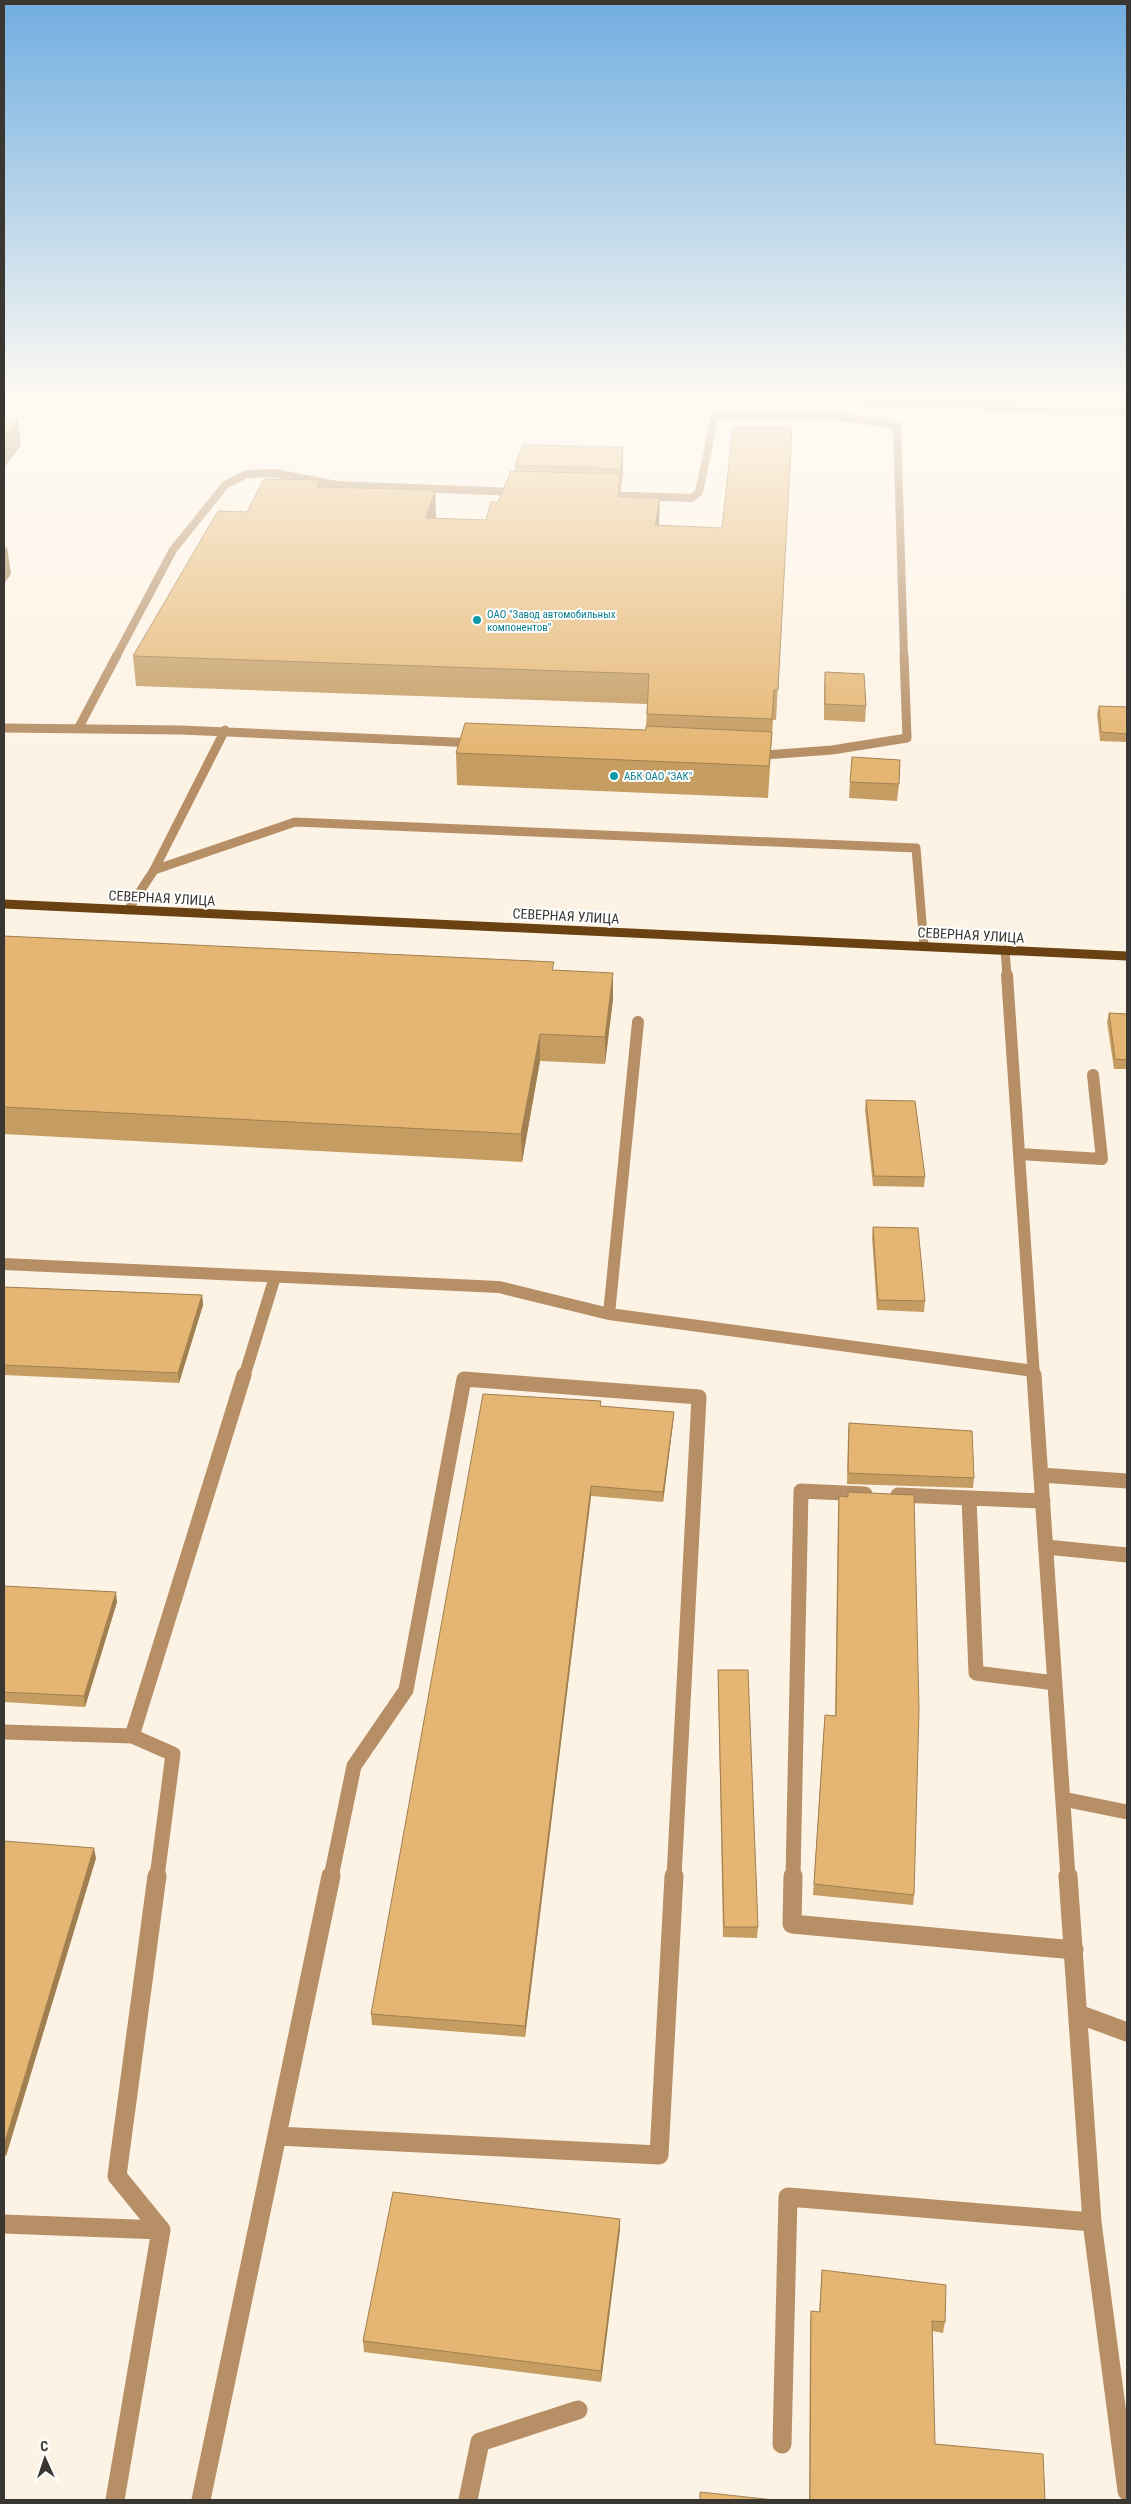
<svg xmlns="http://www.w3.org/2000/svg" width="1131" height="2504" font-family="'Roboto Condensed',sans-serif">
  <style>
    .green { fill: #bff5d4 }
    .lines { fill: none; stroke-linecap: round; stroke-linejoin: round }
    .minor-far4 { stroke: #b68f67; stroke-width: 8 }
    .minor-far3 { stroke: #b68f67; stroke-width: 9 }
    .minor-far2 { stroke: #b68f67; stroke-width: 12 }
    .minor-far1 { stroke: #b68f67; stroke-width: 15 }
    .minor { stroke: #b68f67; stroke-width: 19 }
    .major { stroke: #6a4212; stroke-width: 9 }
    .wall { fill: #c59d63 }
    .shaded-wall { fill: #a07f50 }
    .building { fill: #e5b673; stroke: #a07f50 }
    .culture-dot { fill: #0f9aa8; stroke: #fff; stroke-width: 2 }
    .labels { text-anchor: middle; stroke-width: 4; stroke-linejoin: round; paint-order: stroke }
    .far-culture-label { font-size: 11px; fill: #0d838f; stroke: #fff; text-anchor: start }
    .street-label { font-size: 14px; fill: #3a3631; stroke: #fff }
  </style>
  <rect width="100%" height="100%" fill="#fdf3e5"/>
  <path class="green" d="M801,401h326v11z"/>
  <g class="lines">
    <path class="minor-far4" d="M829,401l298,11
      M604,495l88,3 7,-6 16,-76c61,-3 122,-3 182,10l7,231
      M116,657l57,-107 53,-66 21,-10 27,-1 63,12 182,7"/>
    <path class="minor-far3" d="M79,727l38,-72
      M4,728l177,2 295,13
      M753,756l79,-6 75,-12 -3,-83
      M154,870l141,-48 621,26 8,98
      M128,910l26,-40 71,-140
      M1005,950l2,26"/>
    <path class="minor-far2" d="M1007,975l27,402
      M638,1022l-29,292 425,57
      M1019,1154l83,5 -9,-84
      M4,1264l495,23 110,27
      M244,1377l31,-100"/>
    <path class="minor-far1" d="M1034,1375l34,502
      M1041,1475l86,6
      M898,1495l145,6
      M969,1498l7,175 79,10
      M1046,1547l81,8
      M4,1732l128,4 112,-361
      M132,1736l41,18 -16,123
      M1063,1799l64,13
      M331,1877l23,-111 52,-76 58,-311 235,18 -25,480
      M793,1877l8,-386 64,3"/>
    <path class="minor" d="M793,1876l-1,48 282,26
      M1068,1876l24,346 35,269
      M1078,2014l49,18
      M277,2136l382,19 15,-279
      M4,2224l157,6
      M782,2444l6,-247 304,25
      M115,2500l46,-270 -44,-54 40,-300
      M201,2500l130,-624
      M468,2500l12,-58 98,-32"/>
    <path class="major" d="M4,904l1123,52"/>
  </g>
  <path class="wall" d="M792,428l-16,292h-3l-5,78 -311,-13 -1,-32 190,-23 1,-26 -511,-18 -3,-30 114,-144 73,-32v7l115,3 1,28 50,2 12,-18 17,-31v-6l108,3 -3,29 39,29 63,2z
    M825,672l41,34 -1,16 -41,-2v-32z
    M1099,706l28,1v35l-27,-1 -3,-27z
    M850,782l49,2 -2,17 -48,-3z
    M4,936l550,35 59,28 -8,65 -65,-3 -18,101 -518,-28z
    M1109,1013l18,1v55h-13l-7,-47z
    M866,1100l59,77 -1,10 -51,-1 -8,-76z
    M873,1227l52,74 -1,11 -47,-2 -5,-73z
    M4,1287l198,8 1,10 -24,78 -175,-8z
    M601,1406l73,6 -1,11 -10,79 -72,-6 -66,541 -153,-12 -1,-11z
    M849,1423l125,55 -1,10 -126,-4 1,-51z
    M848,1492l66,403 -1,10 -100,-10 11,-169 11,-10 3,-209 1,-11 9,1z
    M4,1586l113,16 -32,105 -81,-5z
    M718,1670l40,257 -1,11 -34,-1 -5,-257z
    M4,1841l92,17 -90,298 -2,-1z
    M620,2229l-19,153 -237,-30 -1,-11z
    M822,2270l123,52 -2,11 -11,-2 3,113 110,56h-236l1,-178 1,-11 8,1z"/>
  <path class="shaded-wall" d="M18,419l3,26 -17,23v-31z
    M623,447v21l-2,22v-21z
    M620,474v27l-2,-4z
    M320,480l1,27 -4,-20z
    M435,490l1,27 -9,28 -1,-27z
    M660,498l-1,27 -4,28v-28z
    M7,546l4,28 -7,10v-34z
    M613,973v26l-8,65v-27z
    M540,1034v27l-18,101 -1,-28z
    M202,1295l1,10 -24,78 -1,-10z
    M674,1412l-1,11 -10,79v-10z
    M591,1486v10l-66,541v-11z
    M116,1592l1,10 -32,105 -1,-11z
    M94,1848l2,10 -90,298 -2,-11z
    M620,2219v10l-19,153v-11z"/>
  <path class="building" d="M4,419h14l-14,18z
    M733,427l59,1 -14,262h-4l-2,29 -125,-5 2,-40 -516,-18 85,-145 29,1 17,-33 56,1 -3,7 118,3 -9,28 60,2 5,-18h7l13,-31 109,3 -2,23 42,1 -5,27 67,3z
    M523,445l100,2 -2,22 -106,-4z
    M825,672l39,2 2,32 -41,-2z
    M1099,706l28,1v27l-26,-2z
    M465,723l181,7v-4l126,6 -3,34 -313,-13z
    M852,757l48,3 -1,24 -49,-2z
    M4,936l550,26 -2,8 61,3 -8,64 -65,-3 -19,100 -517,-27z
    M1109,1013l18,1v46l-12,-1z
    M866,1100l49,1 10,76 -51,-1z
    M873,1227l45,1 7,73 -47,-1z
    M4,1287l198,8 -24,78 -174,-8z
    M483,1394l118,7 -1,5 74,6 -11,80 -72,-6 -66,540 -154,-12z
    M849,1423l123,8 2,47 -126,-5z
    M848,1492l66,3 5,215 -5,185 -100,-11 11,-169 11,1 3,-220 9,1z
    M4,1586l112,6 -32,104 -80,-4z
    M718,1670h30l10,257h-34z
    M4,1841l90,7 -90,297z
    M393,2192l227,27 -19,152 -238,-30z
    M822,2270l124,15 -1,37 -13,-1 3,123 108,10 2,46h-235l1,-189 9,1z
    M700,2492l74,8h-74z"/>
  <linearGradient id="sky" x2="0" y2="1"><stop stop-color="#70ade0"/><stop offset="0.53" stop-color="#fefaf3"/><stop offset="1" stop-color="#fefaf3" stop-opacity="0"/></linearGradient>
  <rect width="1131" height="751" fill="url(#sky)"/>
  <g class="culture-dot">
    <circle cx="477" cy="620" r="5"/>
    <circle cx="614" cy="776" r="5"/>
  </g>
  <g class="labels">
    <g class="far-culture-label">
      <text x="487" y="618">ОАО "Завод автомобильных<tspan x="487" dy="13">компонентов"</tspan></text>
      <text x="624" y="780">АБК ОАО "ЗАК"</text>
    </g>
    <g class="street-label">
      <text transform="translate(162 898) rotate(3)" y="5">СЕВЕРНАЯ УЛИЦА</text>
      <text transform="translate(566 916) rotate(3)" y="5">СЕВЕРНАЯ УЛИЦА</text>
      <text transform="translate(971 935) rotate(3)" y="5">СЕВЕРНАЯ УЛИЦА</text>
    </g>
  </g>
  <rect width="1131" height="2504" fill="none" stroke="#3a3631" stroke-width="10"/>
  <g transform="translate(45 2459) rotate(357)" stroke="#ffffff" stroke-width="4" paint-order="stroke">
  <path d="M0-4L9 19L0 12L-9 19Z" fill="#3a3631"/>
  <text y="-8" font-size="14" font-weight="bold" text-anchor="middle" fill="#3a3631">С</text>
  </g>
</svg>
